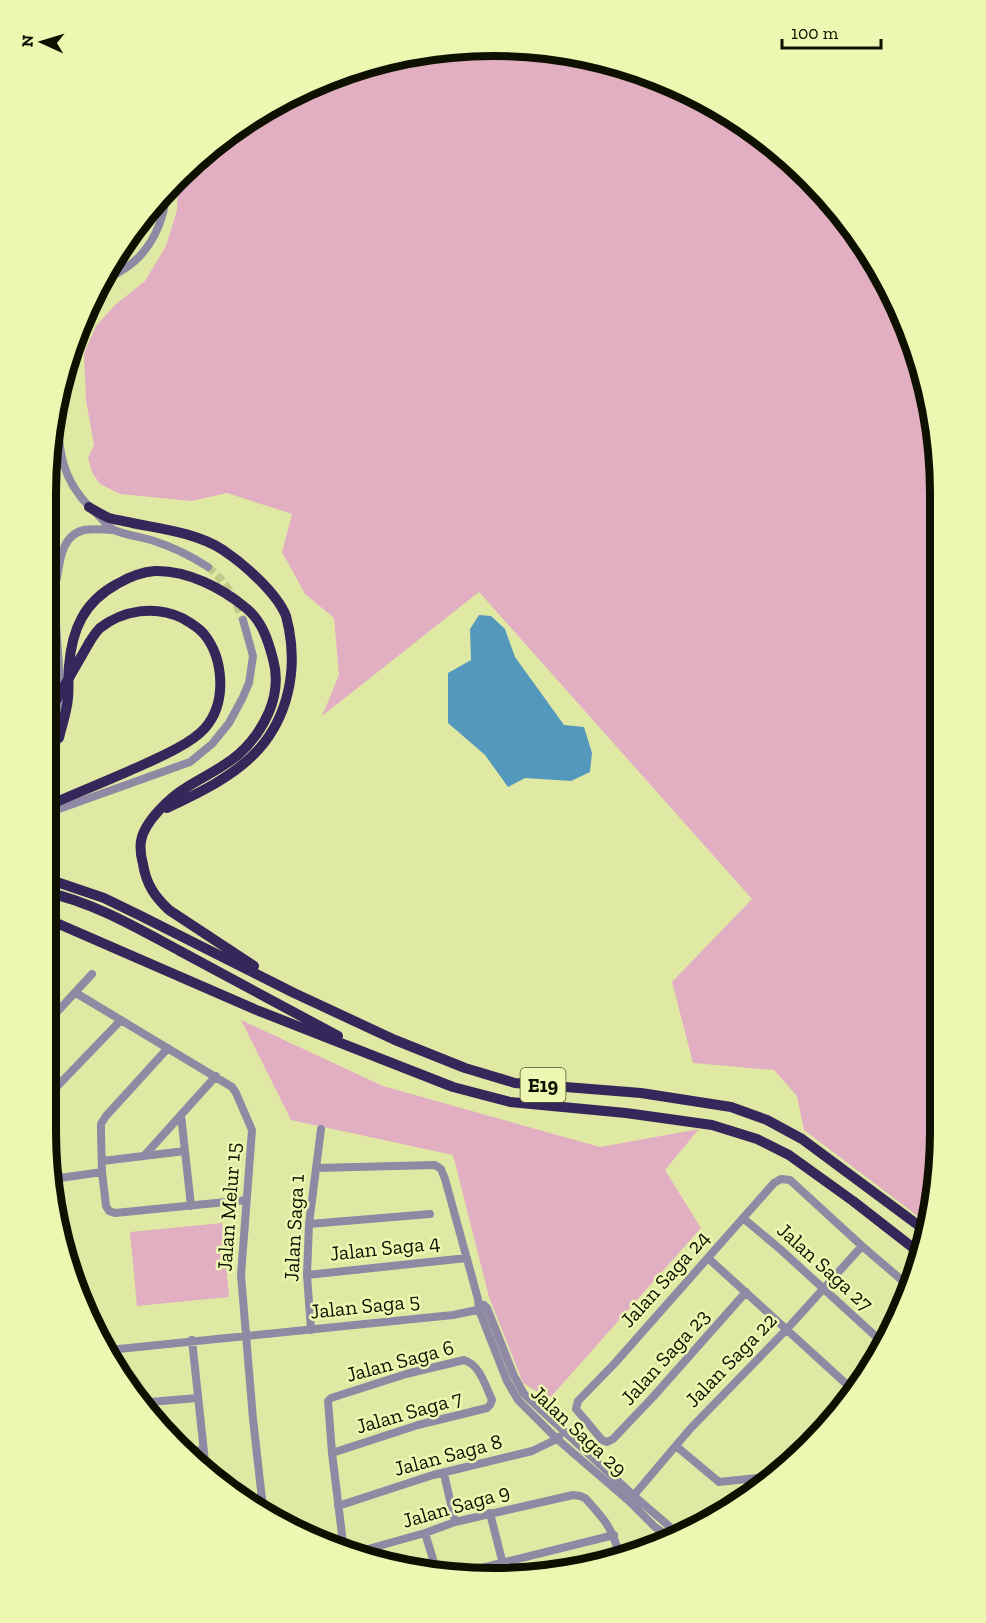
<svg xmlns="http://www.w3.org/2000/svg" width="986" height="1623" font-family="'Zilla Slab',serif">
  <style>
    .green { fill: #e2afc2 }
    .water { fill: #5498bd }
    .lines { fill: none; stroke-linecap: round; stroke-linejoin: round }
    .minor-tunnel { stroke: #c1c98b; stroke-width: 8; stroke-dasharray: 8 4; stroke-linecap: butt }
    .minor { stroke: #8f89a4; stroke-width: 8 }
    .highway { stroke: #36275a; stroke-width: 10 }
    .highway-bridge { stroke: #36275a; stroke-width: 10 }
    .labels { text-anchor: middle; stroke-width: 5; stroke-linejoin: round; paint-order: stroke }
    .shield { fill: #edf7b1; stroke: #525635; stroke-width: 1.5 }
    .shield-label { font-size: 20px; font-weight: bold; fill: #0f1100 }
    .street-label { font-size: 21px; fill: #0f1100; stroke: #edf7b1 }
    .rim { fill: none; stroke: #0f1100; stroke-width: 8 }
  </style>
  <rect width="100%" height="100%" fill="#e0e9a4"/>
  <path class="green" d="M493,45l88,9 84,25 77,42 88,76 51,72 36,80 23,114v697l-13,63 -123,-93 -7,-34 -23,-26 -81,-7 -21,-81 80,-83 -273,-307 -157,124 17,-41 -5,-57 -29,-24 -23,-42 10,-38 -65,-21 -35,8 -72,-7 -20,-10 -8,-12 -4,-14 6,-13 -8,-45 -2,-47 12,-27 19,-21 30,-24 21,-35 11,-36 1,-29 -2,-5 68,-56 78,-41 84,-25z
    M241,1020l142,66 217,61 99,-18 -34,41 36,58 -152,171 -26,-16 -34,-86 -36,-142 -162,-35z
    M222,1223l7,74 -92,9 -7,-74z"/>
  <path class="water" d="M479,615l12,1 14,13 10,28 49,68 20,2 8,26 -2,19 -19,9 -46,-3 -17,9 -23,-32 -37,-32v-50l23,-13 -1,-31z"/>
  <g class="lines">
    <path class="minor-tunnel" d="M208,567c20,17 25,28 35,53"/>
    <path class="minor" d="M103,280c7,-3 14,-6 21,-11 26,-16 42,-49 42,-80
      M57,406c2,46 3,75 40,108 5,5 11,13 17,16 11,5 28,7 40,11 19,6 37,15 54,26
      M47,459l2,67 11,154v38
      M57,578c3,-18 5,-43 27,-48 9,-2 21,0 30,0
      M46,698l6,-6 7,-12
      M46,711l8,9 5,16
      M46,771l8,-18 5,-20
      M45,814l145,-52 22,-18 17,-21 13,-24 7,-16 4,-27 -10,-36
      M45,943l2,-2
      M76,993l156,94 4,6 16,37 -11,145 12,144 10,89
      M45,1025l47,-51
      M168,1048l-62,68 -5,8v9l1,39 4,34 3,5 6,2 131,-13
      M45,1099l76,-79
      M181,1115l10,91
      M144,1156l72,-80
      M102,1161l83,-10
      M316,1168l119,-3 6,4 4,10 33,120 1,11 28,71 11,19 39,39 72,62 26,26 14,10
      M53,1179l49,-7
      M743,1218l37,31 103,94
      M309,1224l121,-10
      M708,1258l146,133
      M307,1275l160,-17
      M746,1292l-93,105 -40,42 -6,3 -5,-2 -26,-31 2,-8 37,-38 159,-180 7,-4 9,1 72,66 49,42
      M484,1305l3,3 27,68 10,18 109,101 44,38
      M311,1330l-4,-55 2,-51 12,-95
      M192,1340l14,131
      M109,1350l344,-35 34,-7
      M138,1403l59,-5
      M676,1446l43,36 56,-6
      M187,1452l16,-2
      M332,1453l86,-28 69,-17 3,-3 2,-5c-7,-15 -12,-35 -28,-40l-58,14 -75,24 -3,3 4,52 12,98
      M444,1474l11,48
      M246,1499l16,-2
      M629,1501l61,-72 97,-100 75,-83
      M338,1506l95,-31 99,-24 25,-12 2,-2
      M490,1513l16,63
      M425,1533l11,36
      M350,1554l75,-21 30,-11 118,-27 7,1 5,2c20,22 27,29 35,59
      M461,1573l153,-38"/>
    <path class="highway" d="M89,507c7,4 13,8 20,11 7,2 15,3 23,5 30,6 65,10 91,27 21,14 54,43 63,66 1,4 2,9 3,13 8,42 -1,87 -30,120 -24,27 -60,44 -92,59
      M59,738c3,-13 8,-27 9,-40 1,-11 0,-22 1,-32 3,-37 15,-64 48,-82 12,-7 24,-12 38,-13 32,-1 67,17 91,37 16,13 22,32 27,51 5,18 3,36 -4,53 -7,16 -16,29 -29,41 -15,14 -36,23 -53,34 -17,10 -43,35 -46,54 -1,7 0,16 2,23 3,20 12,33 26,46l85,56
      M45,807c31,-14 62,-26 93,-40 20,-9 53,-23 67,-39 22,-25 19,-69 -1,-94 -6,-7 -15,-12 -22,-16 -27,-13 -59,-8 -82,10 -4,4 -8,10 -11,15
      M45,878l59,20 37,18 153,77 101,47 70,28 50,15 126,10 90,14 36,13 35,19 124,92
      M45,892c48,10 92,36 135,59 53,29 106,57 158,85
      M45,918l214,93 194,76 57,15 116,11 86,12 45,14 32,16 64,46 68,53"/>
    <path class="highway-bridge" d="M46,718l43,-75"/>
  </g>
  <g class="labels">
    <rect class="shield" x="520.5" y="1068" width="45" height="34" rx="4.5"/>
    <g class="shield-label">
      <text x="543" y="1092">E19</text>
    </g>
    <g class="street-label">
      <text transform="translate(229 1207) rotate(-86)" y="7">Jalan Melur 15</text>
      <text transform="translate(294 1228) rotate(-87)" y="7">Jalan Saga 1</text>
      <text transform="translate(385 1248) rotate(-6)" y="7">Jalan Saga 4</text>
      <text transform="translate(825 1267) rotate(42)" y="7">Jalan Saga 27</text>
      <text transform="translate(665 1279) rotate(-48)" y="7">Jalan Saga 24</text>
      <text transform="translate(365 1306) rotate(-6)" y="7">Jalan Saga 5</text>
      <text transform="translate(665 1357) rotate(-48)" y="7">Jalan Saga 23</text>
      <text transform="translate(731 1360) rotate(-46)" y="7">Jalan Saga 22</text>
      <text transform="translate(400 1361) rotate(-15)" y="7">Jalan Saga 6</text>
      <text transform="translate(409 1412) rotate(-16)" y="7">Jalan Saga 7</text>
      <text transform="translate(579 1431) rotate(43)" y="7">Jalan Saga 29</text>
      <text transform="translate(448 1455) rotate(-15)" y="7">Jalan Saga 8</text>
      <text transform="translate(456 1506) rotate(-16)" y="7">Jalan Saga 9</text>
    </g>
  </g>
  <path d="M0 0H986V1623H0ZM493 56H493A437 437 0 0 1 930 493V1131A437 437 0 0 1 493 1568H493A437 437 0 0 1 56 1131V493A437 437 0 0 1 493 56Z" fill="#edf7b1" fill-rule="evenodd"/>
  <path class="rim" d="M493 56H493A437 437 0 0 1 930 493V1131A437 437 0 0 1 493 1568H493A437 437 0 0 1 56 1131V493A437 437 0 0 1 493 56Z"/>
  <g transform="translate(42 42) rotate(274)" stroke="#edf7b1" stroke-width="4.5" paint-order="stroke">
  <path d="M0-4.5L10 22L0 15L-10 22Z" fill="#0f1100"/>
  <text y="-9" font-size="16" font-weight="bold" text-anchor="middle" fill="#0f1100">N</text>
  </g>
  <path d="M782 39v9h99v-9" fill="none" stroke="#0f1100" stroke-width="3"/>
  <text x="791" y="39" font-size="18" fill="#0f1100" stroke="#edf7b1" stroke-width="4.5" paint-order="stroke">100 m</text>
</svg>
